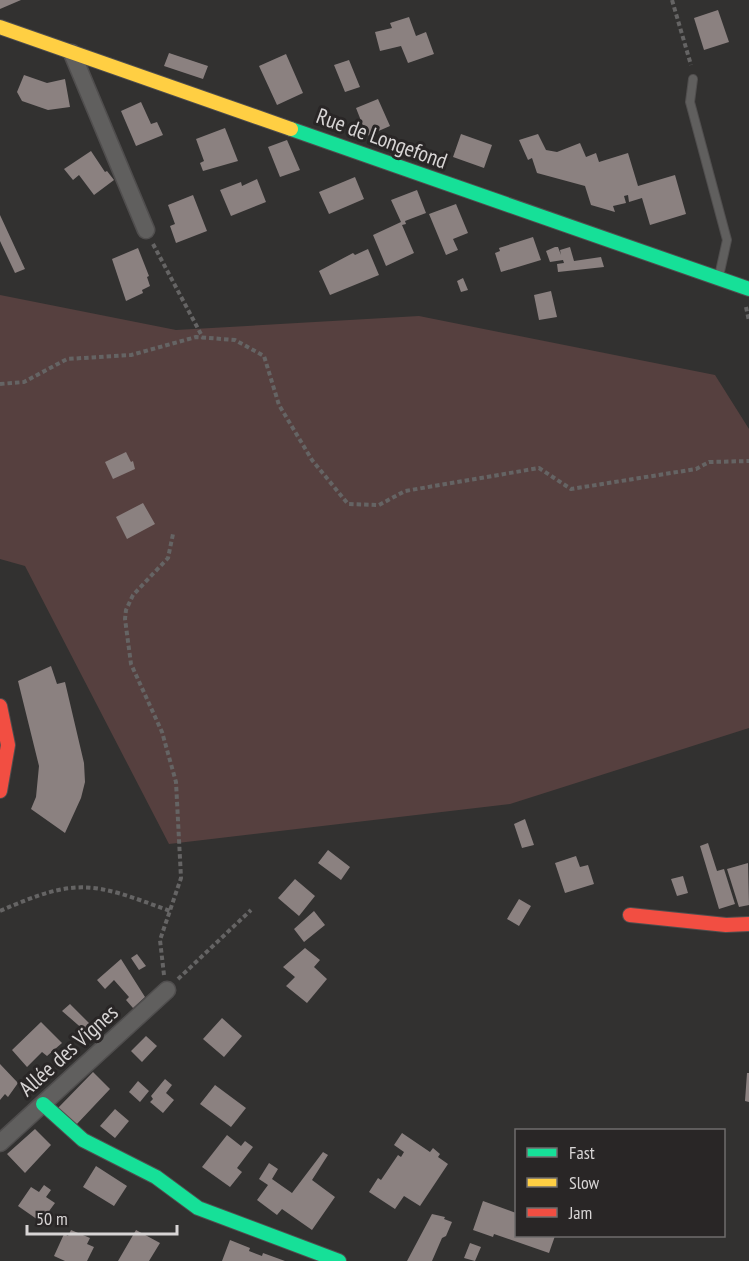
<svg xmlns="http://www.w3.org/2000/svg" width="749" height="1261" font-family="'PT Sans Narrow',sans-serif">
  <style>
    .green { fill: #56403f }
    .building { fill: #8b8180 }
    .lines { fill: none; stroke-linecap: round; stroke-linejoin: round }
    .lane-casing { stroke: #504e4e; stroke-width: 10 }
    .street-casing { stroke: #504e4e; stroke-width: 19 }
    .fast-casing { stroke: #504e4e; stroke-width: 16 }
    .slow-casing { stroke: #504e4e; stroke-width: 16 }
    .jam-casing { stroke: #504e4e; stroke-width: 16 }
    .path { stroke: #656464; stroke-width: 4; stroke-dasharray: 4.5 3; stroke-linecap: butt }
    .lane { stroke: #605f5e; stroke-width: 8 }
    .street { stroke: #605f5e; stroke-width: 16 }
    .fast { stroke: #16e098; stroke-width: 14 }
    .slow { stroke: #ffcf43; stroke-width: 14 }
    .jam { stroke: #f24e42; stroke-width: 14 }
    .labels { text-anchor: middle; stroke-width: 6; stroke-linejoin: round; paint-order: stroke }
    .street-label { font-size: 22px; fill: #d8d5d5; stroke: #292626 }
  </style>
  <rect width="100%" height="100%" fill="#323130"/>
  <path class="green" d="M0,295l176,35 243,-14 296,59 34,54v299l-239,76 -341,40 -144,-278 -25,-7z"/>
  <path class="building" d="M0,0h21l-21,9z
    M718,10l11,32 -25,8 -10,-32z
    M409,17l7,19 10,-4 8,22 -26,9 -7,-17 -21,5 -5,-19 17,-4 -2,-5z
    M169,53l39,13 -5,13 -39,-13z
    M286,54l17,39 -26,12 -18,-39z
    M349,60l11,27 -15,5 -11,-27z
    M24,75l23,8 18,-4 5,28 -22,3 -26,-9 -5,-9z
    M378,99l12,27 -23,10 -11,-28z
    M141,102l10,22 6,-2 6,13 -27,11 -15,-35z
    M225,128l13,33 -35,10 -3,-8 4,-2 -8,-22z
    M461,134l31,11 -8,23 -31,-11z
    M538,134l8,16 11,2 23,-9 6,14 10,-4 3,9 29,-9 10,33 37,-11 11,39 -36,11 -8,-27 -13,4 -1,-7 -4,1 2,7 -13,3 2,6 -24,-7 -6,-19 -48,-13 -5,-15 -4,2 -9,-20z
    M287,140l13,30 -20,7 -12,-30z
    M91,151l14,21 2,-1 7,9 -20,15 -15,-20 -6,5 -9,-11z
    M355,177l9,22 -35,15 -10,-22z
    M257,179l9,23 -35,14 -11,-26 21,-8 1,4z
    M417,190l9,23 -21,8 1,3 -4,1 12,28 -28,13 -13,-31 28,-13 -10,-22z
    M193,195l14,36 -31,12 -6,-17 5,-2 -7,-19z
    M456,204l12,29 -15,6 5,11 -12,5 -17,-41z
    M0,215l25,54 -10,4 -15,-32z
    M533,237l8,23 -40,12 -6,-19 5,-2 -1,-3z
    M555,247h3l3,8 -1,-5 10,-3 4,14 27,-4 3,10 -46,5 -1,-8 7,-1 -1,-3 -13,2 -4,-11z
    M138,248l11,28 -2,1 3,9 -8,4 1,3 -17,8 -14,-42z
    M368,249l11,26 -49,20 -11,-24 34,-18 2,2z
    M463,278l5,12 -7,2 -4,-11z
    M551,291l6,26 -18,3 -5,-25z
    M126,452l5,10 2,-1 2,8 -22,10 -8,-17z
    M143,503l12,21 -28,15 -11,-22z
    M51,666l6,18 8,-2 19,81 1,19 -4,16 -16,35 -34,-24 5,-12 3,-31 -21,-85z
    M525,819l9,26 -12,3 -8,-24z
    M708,843l9,28 7,-2 11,35 -16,5 -19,-63z
    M328,850l22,17 -9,13 -23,-17z
    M576,856l4,11 8,-2 6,19 -29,9 -10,-30z
    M748,863l1,42 -10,2 -12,-38z
    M683,876l5,17 -11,3 -6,-17z
    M295,879l20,17 -16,20 -21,-18z
    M519,899l12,7 -12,20 -12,-7z
    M314,911l11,14 -21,17 -10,-13z
    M305,948l15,12 -6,7 13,12 -20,24 -21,-17 9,-9 -12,-10z
    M137,954l9,12 -7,4 -8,-12z
    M121,959l24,38 -12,11 -7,-8 3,-3 -15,-17 -9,9 -8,-9z
    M70,1004l21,21 -6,6 -23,-20z
    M222,1018l20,18 -18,21 -21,-18z
    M41,1022l21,21 -15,13 -5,-4 -15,15 -15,-17z
    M146,1036l11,10 -15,16 -11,-11z
    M0,1064l18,19 -10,14 -3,-3 -5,6z
    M93,1072l17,17 -34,36 -18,-17z
    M747,1073h2v29l-4,-1z
    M165,1079l7,6 -6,8 8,7 -11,13 -13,-11 3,-3 -2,-3z
    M138,1081l11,10 -9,11 -11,-10z
    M215,1085l31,23 -15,19 -31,-23z
    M115,1109l14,12 -14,17 -15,-12z
    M35,1129l16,16 -26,28 -18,-19z
    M402,1133l28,19 3,-4 7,6 -2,3 10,7 -28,42 -16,-10 -9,13 -26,-17 9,-14 3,2 17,-25 3,2 3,-5 -10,-7z
    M227,1135l14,11 4,-5 8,6 -16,21 5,4 -12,15 -28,-20z
    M323,1152l5,3 -16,25 23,17 -23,33 -30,-21 -5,6 -20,-15 11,-15 -9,-6 10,-16 9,6 -6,10 20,14z
    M96,1166l31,20 -13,20 -31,-19z
    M44,1185l7,5 -5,7 9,6 -14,19 -23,-16 13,-19 8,5z
    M483,1201l33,12v23h39l-6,17 -55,-19 -1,3 -20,-7z
    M432,1214l13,3 -1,2 8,3 -6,14 -4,2 -10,23h-25z
    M71,1230l19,8 -3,6 7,3 -7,14h-22l-11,-5 10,-22 4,2z
    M136,1230l24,13 -11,18h-31z
    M230,1240l20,8 -1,3 13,5 1,-3 22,8h-63z
    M470,1243l11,4 -6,14 -11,-3z"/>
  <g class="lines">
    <defs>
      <path id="lane" d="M693,79l-3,23 37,138 -8,36"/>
      <path id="street" d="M72,53l74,177
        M0,1143l167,-153"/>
      <path id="fast" d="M291,129l458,160
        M43,1104l40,36 73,37 42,31 141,53"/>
      <path id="slow" d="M0,27l291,102"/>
      <path id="jam" d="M0,706l8,39 -8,46
        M630,915l96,10 23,-1"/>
    </defs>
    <use href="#lane" class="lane-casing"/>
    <use href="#street" class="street-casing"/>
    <use href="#fast" class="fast-casing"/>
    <use href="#slow" class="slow-casing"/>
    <use href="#jam" class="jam-casing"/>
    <path class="path" d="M672,0l19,65
      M153,244l50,94
      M746,307l3,14
      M0,384l24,-2 43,-23 64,-4 65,-18 39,3 29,16 15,49 33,55 36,44 31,1 26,-14 134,-23 32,21 125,-20 13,-7 40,-1
      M0,911c77,-34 92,-29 170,0
      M164,975l-4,-35 21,-62 -5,-96 -14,-50 -31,-68 -6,-45 1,-9 7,-15 35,-37 5,-24
      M178,979l73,-69"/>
    <use href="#lane" class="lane"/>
    <use href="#street" class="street"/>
    <use href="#fast" class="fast"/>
    <use href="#slow" class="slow"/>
    <use href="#jam" class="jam"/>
  </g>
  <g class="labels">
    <g class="street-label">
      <text transform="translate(382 138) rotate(20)" y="8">Rue de Longefond</text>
      <text transform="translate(68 1050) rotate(-42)" y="8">Allée des Vignes</text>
    </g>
  </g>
  <rect x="515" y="1129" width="210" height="108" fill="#292626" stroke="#6f6c6c" stroke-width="1.5"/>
  <rect x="527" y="1148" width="30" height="9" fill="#16e098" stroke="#6f6c6c" stroke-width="1.5"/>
  <text x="569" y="1159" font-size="18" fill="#d8d5d5">Fast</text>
  <rect x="527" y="1178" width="30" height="9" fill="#ffcf43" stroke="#6f6c6c" stroke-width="1.5"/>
  <text x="569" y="1189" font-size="18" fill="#d8d5d5">Slow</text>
  <rect x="527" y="1208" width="30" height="9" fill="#f24e42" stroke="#6f6c6c" stroke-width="1.5"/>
  <text x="569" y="1219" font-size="18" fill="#d8d5d5">Jam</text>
  <path d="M27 1225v9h150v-9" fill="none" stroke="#d8d5d5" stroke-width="3"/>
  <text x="36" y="1225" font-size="18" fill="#d8d5d5" stroke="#292626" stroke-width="4.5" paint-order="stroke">50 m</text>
</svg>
